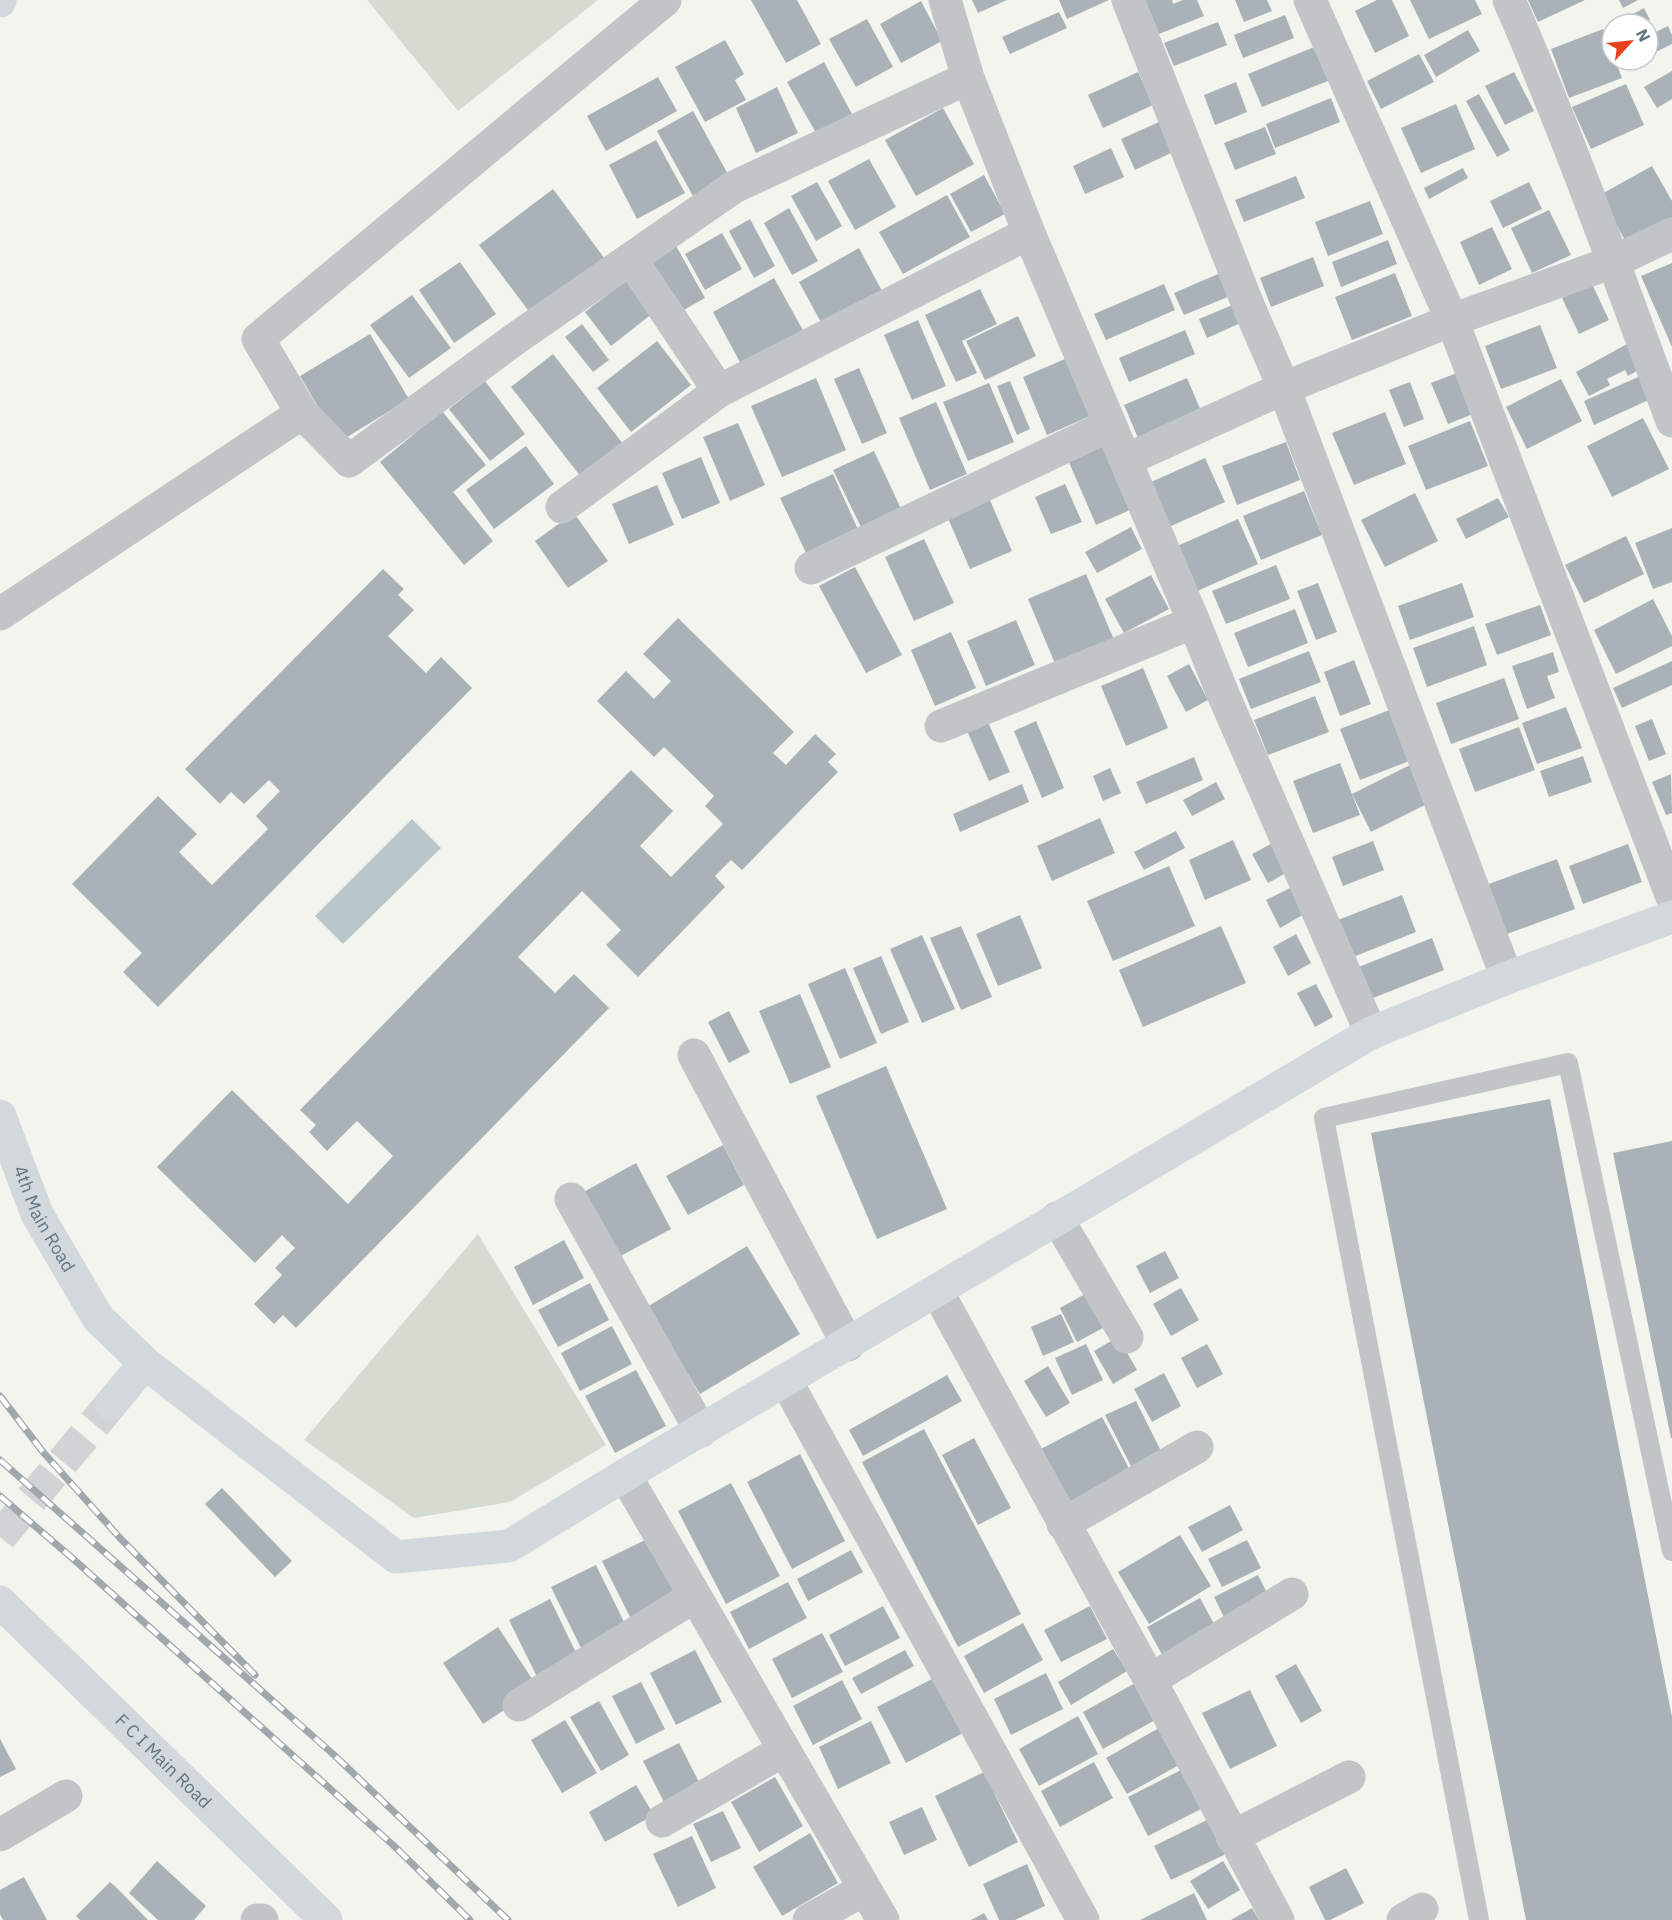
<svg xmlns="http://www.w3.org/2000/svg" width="1672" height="1920" font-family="'IBM Plex Sans',sans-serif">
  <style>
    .green { fill: #d5dbd0 }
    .water { fill: #b8c6c9 }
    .building { fill: #a9b2b6 }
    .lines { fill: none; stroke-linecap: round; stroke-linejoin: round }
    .secondary-tunnel { stroke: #d0d4d4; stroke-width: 33; stroke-dasharray: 33 16; stroke-linecap: butt }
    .lane { stroke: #c1c5c8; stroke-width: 20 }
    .street { stroke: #c1c5c8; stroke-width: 33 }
    .secondary { stroke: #d3d8dc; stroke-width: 33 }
    .rail-casing { stroke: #a1a8ad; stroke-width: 7 }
    .rail { stroke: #fff; stroke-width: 4.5; stroke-dasharray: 14; stroke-linecap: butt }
    .labels { text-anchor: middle; stroke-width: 6; stroke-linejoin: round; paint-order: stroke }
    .street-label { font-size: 18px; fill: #627582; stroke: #fff }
  </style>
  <rect width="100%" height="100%" fill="#f4f4ef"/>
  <path class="green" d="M367,0h231l-140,111z
    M478,1234l128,211 -96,57 -96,16 -110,-78z"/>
  <path class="water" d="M412,819l29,29 -98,96 -28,-28z"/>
  <path class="building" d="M751,0h46l24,44 -35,19z
    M972,0h35l-29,13z
    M1059,0h50l-42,19z
    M1145,0h27l1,4 10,-4h14l7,16 -45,18z
    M1235,0h32l5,11 -28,11z
    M1377,0h15l17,36 -34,17 -20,-42z
    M1410,0h65l7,14 -53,25z
    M1528,0h57l-47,22z
    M1619,0h19l-15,8z
    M921,1l21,40 -41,22 -21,-39z
    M1644,8l6,12 -7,4h-29z
    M1059,12l8,16 -57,26 -8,-17z
    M1285,15l9,23 -51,20 -9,-23z
    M867,19l26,48 -37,20 -27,-48z
    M1218,22l9,23 -53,21 -10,-23z
    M1668,26l4,9v9l-24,12v-20z
    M1603,29l9,24v7h3l7,18 -53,20 -18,-49z
    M1468,30l12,21 -44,26 -12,-22z
    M725,40l19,34 -9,6 11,20 -41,22 -30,-55z
    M1319,45l14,34 -71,28 -14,-33z
    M1419,54l15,28 -53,27 -14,-28z
    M824,62l28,52 -36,19 -29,-51z
    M1672,71v28l-15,9 -13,-21z
    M1138,72l15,33 -50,23 -15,-33z
    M1514,72l20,39 -29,14 -20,-39z
    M658,77l19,34 -71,40 -19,-35z
    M1236,82l11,30 -32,13 -11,-30z
    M1626,84l18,41 -53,24 -19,-42z
    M777,87l21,46 -42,20 -20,-45z
    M1479,94l31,56 -13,7 -31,-56z
    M1331,98l9,24 -65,26 -9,-24z
    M1456,104l19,45 -54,24 -20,-45z
    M943,108l31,56 -58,32 -31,-56z
    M693,111l36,65 -36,20 -36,-65z
    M1159,122l14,30 -38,18 -14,-31z
    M1265,127l11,27 -41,16 -11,-27z
    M656,140l29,53 -48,26 -28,-54z
    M1111,148l13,29 -39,17 -12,-28z
    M869,159l27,48 -41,23 -27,-49z
    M1652,166l20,35v18l-45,25 -27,-49z
    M1463,168l5,10 -39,21 -5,-11z
    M984,175l21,39 -34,18 -21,-38z
    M1296,176l9,22 -61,24 -9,-22z
    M817,182l25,44 -26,15 -25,-45z
    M1529,182l13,27 -39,19 -13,-27z
    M553,189l58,78 -74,55 -58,-77z
    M947,195l23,42 -67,37 -24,-42z
    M1370,201l13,33 -55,22 -13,-34z
    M789,208l29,53 -26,14 -28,-52z
    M1549,210l22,45 -39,18 -21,-45z
    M750,219l25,47 -21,12 -25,-47z
    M1492,227l20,42 -33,16 -19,-43z
    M722,233l20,36 -37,21 -20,-36z
    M1388,240l9,24 -56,23 -9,-25z
    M675,244l30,54 -32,18 -30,-55z
    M859,248l24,45 -60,33 -24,-44z
    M1313,257l11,29 -53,21 -11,-29z
    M460,262l36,52 -42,29 -35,-53z
    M1672,263v84l-31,-71z
    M1225,271l10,23 -51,21 -10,-22z
    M1395,273l17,43 -60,24 -17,-43z
    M774,278l30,54 -62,34 -29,-54z
    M627,280l26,33 -42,33 -26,-34z
    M1164,284l11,26 -69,30 -12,-26z
    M1592,284l17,36 -30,14 -17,-36z
    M980,289l17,35 -35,17 15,32 -21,9 -31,-67z
    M412,295l39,53 -42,30 -39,-53z
    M1237,303l8,18 -38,17 -8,-19z
    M1018,316l18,40 -51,24 -19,-39z
    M918,320l28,66 -34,14 -28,-65z
    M582,324l27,36 -16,12 -28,-35z
    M1540,325l17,43 -56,21 -16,-43z
    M1185,330l10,24 -66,28 -10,-24z
    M370,334l39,65 -70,43 -39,-66z
    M657,341l34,44 -60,47 -34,-44z
    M1627,344l13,25 -12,7 -3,-6 -18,9 3,6 -21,11 -13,-24z
    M553,354l74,95 -42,33 -74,-95z
    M1072,356l25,57 -50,22 -24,-58z
    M859,368l28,65 -25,11 -28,-65z
    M1457,373l16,41 -25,10 -17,-41z
    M1645,374l10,23 -61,28 -10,-24z
    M816,378l30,72 -64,27 -31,-71z
    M1187,378l14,33 -63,27 -14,-33z
    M1561,379l21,42 -55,28 -21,-42z
    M485,381l40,53 -35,27 -41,-52z
    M1010,381l20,48 -13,6 -20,-49z
    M1410,382l14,37 -20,8 -15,-37z
    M989,383l25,59 -46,19 -25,-59z
    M936,402l31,72 -37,16 -31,-72z
    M442,411l44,54 -33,27 40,49 -29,24 -84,-103z
    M1385,412l21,52 -52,21 -22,-52z
    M1643,418l26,51 -57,28 -25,-51z
    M1470,421l18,45 -62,24 -18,-44z
    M738,423l27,62 -35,16 -27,-64z
    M1286,442l14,38 -63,25 -15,-39z
    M1102,445l28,65 -34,15 -28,-65z
    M526,446l28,38 -60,45 -28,-39z
    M874,451l30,64 -40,18 -31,-63z
    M701,457l19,46 -38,16 -20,-46z
    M1205,458l20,44 -63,28 -20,-44z
    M833,474l27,60 -52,23 -28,-59z
    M1065,484l17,38 -31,12 -16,-37z
    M657,485l17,40 -45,19 -17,-40z
    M1304,491l18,44 -61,25 -18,-44z
    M1415,493l23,48 -53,26 -24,-47z
    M989,498l23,53 -42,18 -23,-53z
    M1498,498l11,19 -43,22 -10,-20z
    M574,513l34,48 -40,27 -33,-47z
    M1238,519l20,45 -63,28 -20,-45z
    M1131,527l11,22 -45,24 -12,-21z
    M1672,528v54l-19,7 -18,-46z
    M1626,536l18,38 -60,29 -19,-38z
    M924,539l30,64 -40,18 -29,-64z
    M1276,565l14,34 -64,25 -14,-33z
    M855,567l47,88 -36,18 -47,-87z
    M383,569l21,20 -6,6 16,15 -26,26 38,37 15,-16 31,31 -314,319 -35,-35 19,-19 -70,-69 86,-88 39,38 -18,18 33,33 56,-56 -12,-13 24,-25 -11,-11 -25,24 -13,-12 -11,12 -35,-35z
    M1086,574l29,68 -59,24 -28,-67z
    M1151,575l18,34 -45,24 -19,-34z
    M1318,583l19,49 -21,8 -19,-49z
    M1462,583l12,34 -64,23 -12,-34z
    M1653,599l19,37v10l-56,28 -22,-44z
    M1540,605l11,30 -54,20 -12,-31z
    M1295,609l13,34 -60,24 -14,-34z
    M678,618l116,114 -21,21 13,12 29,-31 21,20 -8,8 10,10 -96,98 -11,-10 -16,16 10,11 -87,90 -32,-32 15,-15 -39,-39 -64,66 37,36 19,-19 35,34 -313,320 -13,-13 -9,9 -20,-20 28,-29 -7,-7 20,-20 -13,-13 -27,28 -98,-96 75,-77 116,114 45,-48 -36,-35 -30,30 -18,-19 7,-7 -16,-15 331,-340 42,41 -33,35 31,31 52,-53 -18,-18 9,-10 -50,-49 -10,10 -57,-56 29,-30 28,28 17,-18 -28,-27z
    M1016,620l19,45 -49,21 -19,-45z
    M1474,626l13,39 -60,22 -14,-39z
    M951,632l25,56 -41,18 -24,-56z
    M1309,651l12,31 -70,27 -12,-30z
    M1553,652l6,20 -12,4 8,22 -28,11 -15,-43z
    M1354,660l17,44 -31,12 -16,-44z
    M1672,661v24l-50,23 -9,-20z
    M1189,664l19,36 -22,12 -19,-36z
    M1143,668l25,60 -42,18 -25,-60z
    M1504,678l15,41 -68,25 -15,-41z
    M1315,696l14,36 -61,23 -14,-35z
    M1566,707l16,41 -45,16 -15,-41z
    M1392,709l20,51 -52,20 -20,-51z
    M1652,719l14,35 -17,7 -14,-35z
    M1036,721l28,67 -22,10 -28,-67z
    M988,722l22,50 -21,9 -22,-50z
    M1519,727l16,43 -60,22 -16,-43z
    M1583,756l9,26 -43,15 -9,-26z
    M1194,757l9,23 -57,24 -10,-22z
    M1340,763l20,52 -47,18 -20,-52z
    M1410,765l19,38 -58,29 -19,-38z
    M1110,768l11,25 -18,8 -10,-25z
    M1671,774l1,39 -6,2 -14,-33z
    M1216,782l9,17 -33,17 -9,-16z
    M1022,784l7,18 -69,30 -7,-18z
    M1100,818l15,35 -63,28 -15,-35z
    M1176,831l9,17 -41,22 -10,-18z
    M1233,840l18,40 -46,20 -16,-40z
    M1373,841l11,29 -41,16 -11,-29z
    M1271,844l15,29 -18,10 -16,-29z
    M1628,844l14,38 -59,22 -14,-38z
    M1557,859l18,50 -71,26 -18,-50z
    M1169,866l26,60 -82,35 -26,-60z
    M1292,887l14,26 -26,15 -14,-28z
    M1402,895l14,37 -63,25 -15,-37z
    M1020,915l22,53 -44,18 -22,-52z
    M961,926l31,71 -31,13 -31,-72z
    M1221,926l25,57 -103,44 -24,-57z
    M1296,934l15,29 -23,13 -15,-29z
    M922,935l33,74 -33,14 -32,-74z
    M1432,938l12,32 -81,32 -12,-32z
    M881,956l28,66 -28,12 -28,-66z
    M845,968l32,75 -37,16 -32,-75z
    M1316,984l17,33 -18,10 -18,-34z
    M800,994l31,73 -41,17 -31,-73z
    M729,1011l21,41 -21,11 -21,-41z
    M886,1066l61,143 -70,30 -61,-143z
    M1550,1099l122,618v203h-146l-155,-787z
    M1672,1141v297h-1l-58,-285z
    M723,1145l21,40 -56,30 -22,-39z
    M636,1163l35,66 -56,30 -35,-65z
    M564,1240l20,38 -51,27 -19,-38z
    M747,1246l53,88 -100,60 -53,-87z
    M1165,1251l14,27 -29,15 -14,-27z
    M590,1283l19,37 -51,27 -20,-37z
    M1181,1288l18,32 -28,16 -18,-32z
    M1085,1294l18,34 -26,14 -17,-34z
    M1061,1314l13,28 -31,14 -12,-29z
    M612,1326l20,38 -52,27 -19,-38z
    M1118,1337l19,33 -24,14 -19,-33z
    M1086,1344l17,36 -31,15 -17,-37z
    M1207,1344l16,30 -26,14 -16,-30z
    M1048,1366l22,37 -24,14 -22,-36z
    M636,1370l30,56 -51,27 -30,-57z
    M1164,1373l17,33 -29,16 -18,-33z
    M947,1375l15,26 -99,55 -14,-26z
    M1136,1401l29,58 -30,15 -30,-59z
    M1102,1417l31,59 -66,34 -30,-59z
    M924,1429l97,185 -63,33 -96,-185z
    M974,1438l37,70 -33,17 -36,-70z
    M800,1454l45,87 -53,28 -45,-87z
    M731,1483l49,93 -54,28 -48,-93z
    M222,1488l70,73 -17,16 -70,-73z
    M1230,1505l13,25 -41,22 -14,-25z
    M1180,1535l31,51 -62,38 -31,-52z
    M647,1539l31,62 -45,22 -31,-62z
    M1247,1540l14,28 -39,19 -14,-28z
    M851,1550l12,22 -55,29 -11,-22z
    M596,1565l32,65 -45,22 -32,-65z
    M1258,1575l13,26 -44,22 -13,-26z
    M788,1582l19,36 -58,31 -19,-37z
    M1200,1598l19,35 -53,29 -19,-35z
    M550,1599l30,62 -41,20 -30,-61z
    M883,1606l17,32 -55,28 -16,-31z
    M1090,1606l17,33 -46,23 -17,-32z
    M1023,1623l20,37 -59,33 -20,-37z
    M498,1627l40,61 -55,36 -40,-61z
    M822,1633l21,39 -51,26 -20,-39z
    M1113,1649l14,22 -56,34 -13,-23z
    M695,1650l27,52 -46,23 -26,-52z
    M905,1650l9,16 -53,28 -9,-16z
    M1296,1664l26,47 -21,12 -26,-47z
    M1046,1673l17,36 -52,26 -17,-36z
    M936,1677l29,55 -59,31 -29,-56z
    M842,1680l20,39 -49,26 -20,-39z
    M641,1682l24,47 -29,15 -24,-48z
    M1137,1682l20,37 -54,30 -20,-37z
    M1250,1690l27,56 -47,23 -28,-56z
    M599,1701l30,54 -28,16 -31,-54z
    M1078,1716l20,38 -59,32 -20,-37z
    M565,1720l32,53 -35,20 -31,-53z
    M871,1721l20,42 -53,26 -19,-42z
    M1159,1728l20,37 -52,29 -21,-36z
    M0,1739l16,30 -16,8z
    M679,1743l22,43 -36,18 -22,-43z
    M1094,1762l19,36 -53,29 -19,-36z
    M1183,1769l20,39 -55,28 -20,-39z
    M984,1772l34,70 -49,25 -34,-71z
    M775,1777l28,49 -44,26 -28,-50z
    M636,1785l18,30 -49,27 -16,-30z
    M922,1807l15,33 -33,15 -15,-33z
    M723,1811l18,37 -30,14 -18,-38z
    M1211,1818l17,35 -57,27 -17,-34z
    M810,1833l28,50 -56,33 -29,-49z
    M692,1836l24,52 -38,19 -25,-53z
    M157,1861l49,45 -12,14h-36l-29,-27z
    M1223,1861l17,29 -32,19 -18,-28z
    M1027,1864l18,42 -30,14h-16l-16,-36z
    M1346,1868l18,35 -34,17h-5l-16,-33z
    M24,1877l23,43h-44l-3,-6v-24z
    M110,1882l5,4 33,34h-68l-4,-4z
    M1194,1893l13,27h-67z
    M1252,1908l7,12h-28z
    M984,1913l4,7h-17z"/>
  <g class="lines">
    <path class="secondary-tunnel" d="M0,1537l111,-133"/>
    <path class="lane" d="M1479,1920l-155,-802 244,-55 104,488"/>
    <path class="street" d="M945,0l23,78 61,155 165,389 29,72 148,339
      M1128,0l120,305 36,83 223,590
      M1310,0l142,320 220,577
      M1509,0c60,138 111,280 163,421
      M631,259l88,132
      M302,413l47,48 166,-122 219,-152 234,-109
      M1126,460l158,-72 168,-68 161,-58 59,-28
      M562,507l157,-116 310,-158
      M811,568l299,-143
      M0,614l302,-201 -44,-74 407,-339
      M941,726l253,-104
      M694,1055l154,290
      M571,1199l130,232
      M1057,1218l70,119
      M937,1291l213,389 128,240
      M786,1381l297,539
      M625,1475l258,445
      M1063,1524l134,-77
      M1150,1680l142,-86
      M519,1705l176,-109
      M662,1821l122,-71
      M0,1835l66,-39
      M1232,1837l117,-60
      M257,1920h5
      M809,1920l56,-31
      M1403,1920l19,-11"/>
    <g class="secondary">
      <path d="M0,1v-1"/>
      <path id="s1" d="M0,1116l37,98 61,104 47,45 251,194 113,-11 116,-71 746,-442 136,-55 165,-61"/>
      <path d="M111,1404l34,-41"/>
      <path id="s2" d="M0,1602l326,318"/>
    </g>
    <defs>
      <path id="rail" d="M0,1396l43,56 77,86 135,137
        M0,1460l333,294 175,166
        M0,1496l71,61 322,288 77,75"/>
    </defs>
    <use href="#rail" class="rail-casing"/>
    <use href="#rail" class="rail"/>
  </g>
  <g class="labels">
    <g class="street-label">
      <text dy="6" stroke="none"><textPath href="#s1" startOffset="112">4th Main Road</textPath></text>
      <text dy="6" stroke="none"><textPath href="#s2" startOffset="228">F C I Main Road</textPath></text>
    </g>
  </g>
  <g transform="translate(1630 42) rotate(63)"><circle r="28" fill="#ffffff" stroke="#c0c8cd" stroke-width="1.5"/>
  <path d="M0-4.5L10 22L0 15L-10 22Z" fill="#e8401b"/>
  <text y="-9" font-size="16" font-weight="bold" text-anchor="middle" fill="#627582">N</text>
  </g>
</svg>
